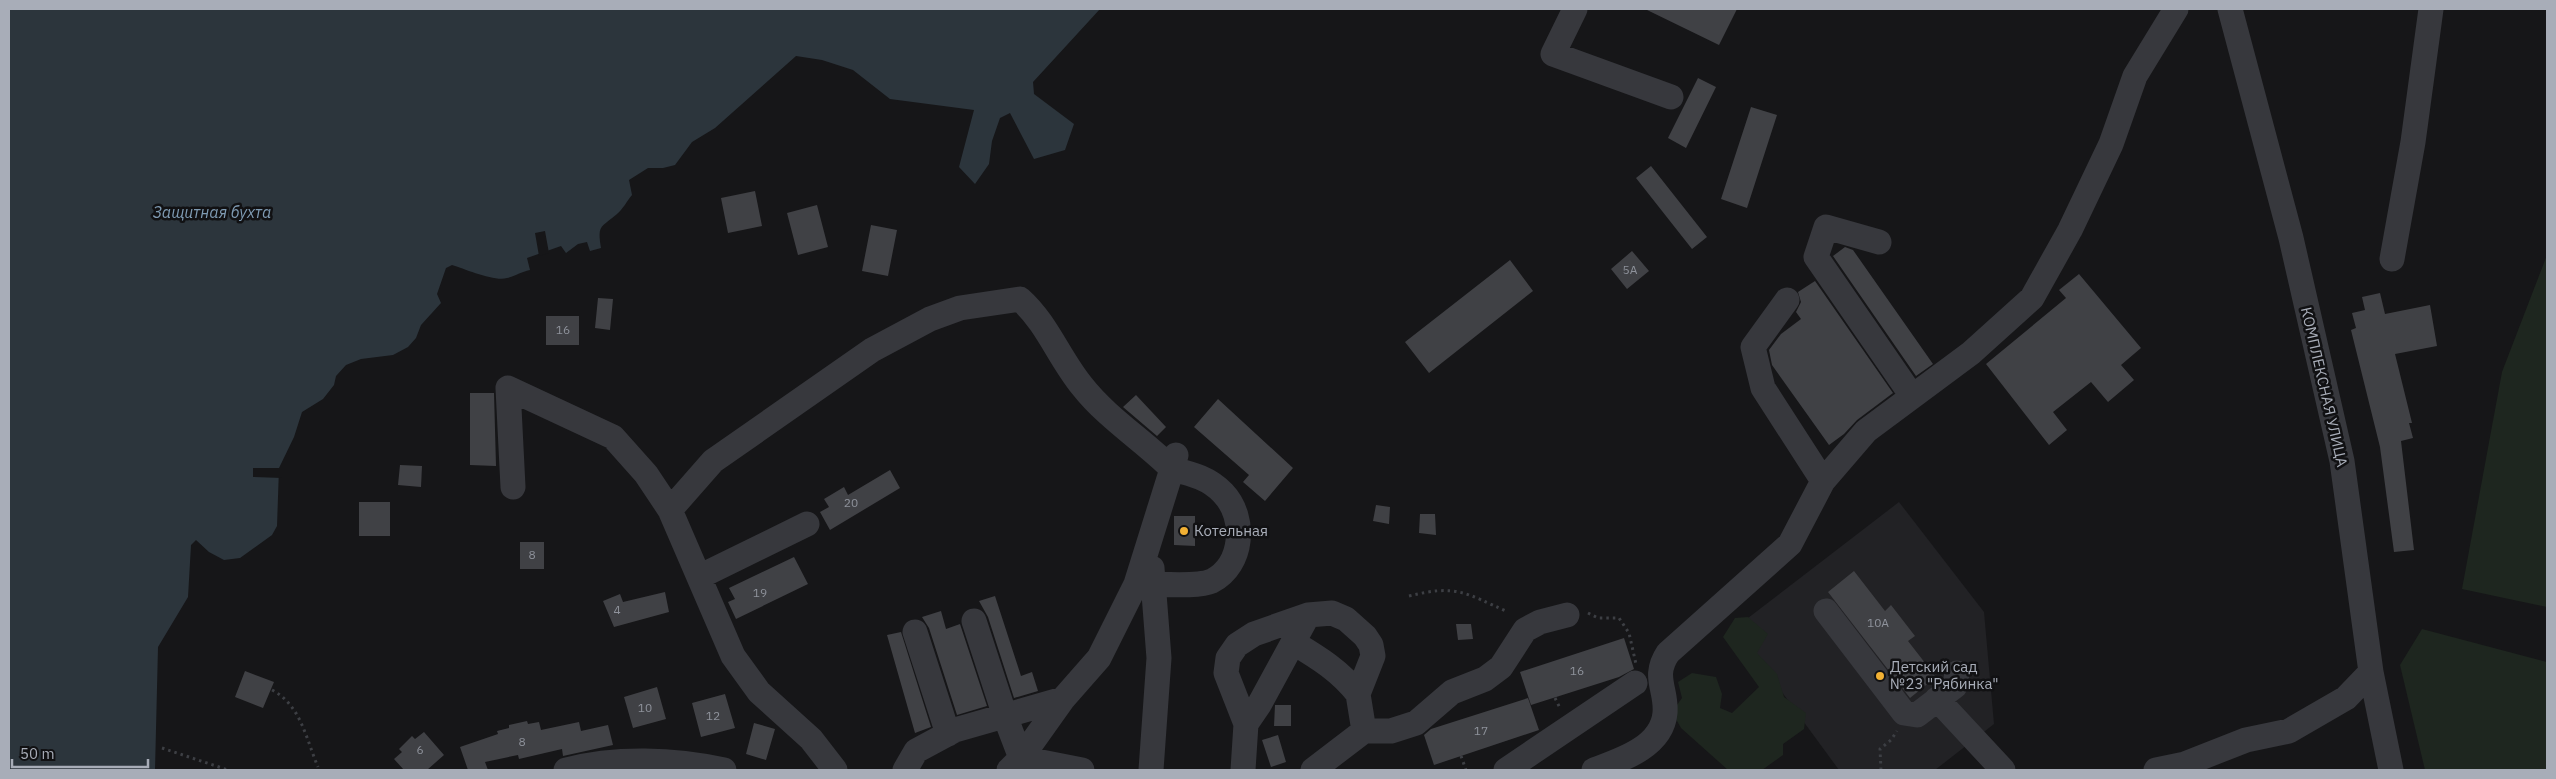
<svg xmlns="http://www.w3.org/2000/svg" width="2556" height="779" font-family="'IBM Plex Sans',sans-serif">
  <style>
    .built { fill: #222225 }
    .green { fill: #1e261f }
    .water { fill: #2c353c }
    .pier { fill: #161618 }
    .building { fill: #404145 }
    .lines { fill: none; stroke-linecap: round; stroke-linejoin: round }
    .path { stroke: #3d3f44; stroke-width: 3; stroke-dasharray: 2.5 4; stroke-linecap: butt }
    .minor { stroke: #37383d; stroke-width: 25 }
    .poi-dot { fill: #f2b134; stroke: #111113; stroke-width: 2 }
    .labels { text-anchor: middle; stroke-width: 5; stroke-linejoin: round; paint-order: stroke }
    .number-label { font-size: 12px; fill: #8e929b }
    .street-label { font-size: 15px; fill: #a8adb8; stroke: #111113 }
    .poi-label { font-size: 15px; fill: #a8adb8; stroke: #111113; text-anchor: start }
    .water-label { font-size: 16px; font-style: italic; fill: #7f9bb3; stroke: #111113 }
  </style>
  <rect width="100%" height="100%" fill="#161618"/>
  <path class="built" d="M1899,502l85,110 10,112 -59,46h-96l-104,-142z"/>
  <path class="green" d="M2547,255v352l-85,-18 40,-217z
    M1748,617l20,17 -11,19 20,21 7,23 22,16 -2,16 -21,15v11l-21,15h-34l-47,-42 -9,-16 10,-14 -4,-16 14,-9 24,4 6,17 -2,14 12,5 27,-26 -36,-50 12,-19z
    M2422,629l125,33v108h-122l-25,-105z"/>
  <path class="water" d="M9,9h1091l-67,73 1,12 40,30 -9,26 -31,9 -24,-46 -10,5 -8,23 -3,23 -14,20 -16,-17 15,-57 -84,-11 -37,-29 -31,-10 -26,-4 -81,72 -23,14 -17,23 -12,3h-15l-19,12 3,15c-5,6 -9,14 -15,19 -16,14 -20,10 -16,34l-11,3 -3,-9 -9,2 -12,9 -5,-7 -34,12 3,12c-9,2 -15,6 -23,8 -12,4 -42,-9 -55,-13l-6,3 -9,26 4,9 -20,22 -5,13 -8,9 -15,8 -32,4 -15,6 -10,11 -2,9 -11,14 -21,13 -8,25 -15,31 -2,58 -5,9 -32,23 -16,2 -15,-8 -13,-12 -5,5 -3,52 -30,50 -3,123h-146z"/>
  <path class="pier" d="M545,231l4,22 -10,3 -4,-23z
    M253,468h29v10l-29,-1z"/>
  <path class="building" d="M1645,9h92l-18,36z
    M1698,78l18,9 -30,61 -18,-10z
    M1751,107l26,8 -30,93 -26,-9z
    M1651,166l56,71 -15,12 -56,-71z
    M755,191l7,35 -34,7 -7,-35z
    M817,205l11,42 -30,8 -11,-42z
    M871,225l26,5 -9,46 -26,-5z
    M1845,247l8,3 80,114 -17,12 -83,-120z
    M1632,251l17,20 -22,18 -16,-20z
    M1510,260l23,31 -104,82 -24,-31z
    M2079,274l62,74 -20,17 13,15 -26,22 -17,-20 -38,30 14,18 -18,15 -63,-81 80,-66 -7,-8z
    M1815,281l78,112 -36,27 -13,14 -15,11 -57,-80 -3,-15 12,-16 20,-15 -5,-7 5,-10 -3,-10z
    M2380,293l5,21 45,-9 7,41 -42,8 17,69h-3l4,15 -12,3 13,109 -20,2 -14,-105 -29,-117 5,-2 -4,-15 13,-3 -3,-13z
    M598,298l15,1 -3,31 -15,-2z
    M546,316h33v29h-33z
    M470,393h24l2,73 -26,-1z
    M1136,395l30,32 -9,9 -34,-29z
    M1218,399l75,69 -28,33 -22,-19 6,-7 -55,-48z
    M400,465l22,1 -1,21 -23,-2z
    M890,470l10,18 -70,42 -10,-18 9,-5 -5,-8 20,-12 4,8z
    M359,502h31v34h-31z
    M1376,505l14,2 -1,17 -16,-3z
    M1420,514h15l1,21 -17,-2z
    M1174,516h21v30l-21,-1z
    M520,542h24v27h-24z
    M794,557l14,27 -72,35 -8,-17 7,-3 -6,-11z
    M1854,571l31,40 6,-6 24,31 -7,5 28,36 -26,21 -82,-106z
    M665,592l4,20 -55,15 -11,-26 17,-7 3,8z
    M995,596l26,80 11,-4 6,19 -24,7 -26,-81 -9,-16z
    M941,611l5,18 14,-5 27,82 -30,9 -28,-87 -7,-11z
    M1456,624h15l2,15 -15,1z
    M901,632l30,95 -16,6 -28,-98z
    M1624,638l10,31 -15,8 -88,28 -11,-33z
    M245,671l29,11 -11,26 -28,-11z
    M657,687l9,32 -33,9 -9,-31z
    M725,694l10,34 -34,9 -9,-34z
    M1528,698l11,32 -105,35 -10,-30 7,-6z
    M1275,705h16v21h-17z
    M527,721l1,3 11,-2 2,8 38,-8 2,9 27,-6 5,20 -50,11 -1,-7 -43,10 -1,-4 -33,7 3,8h-20l-8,-23 38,-13 -1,-3 12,-3v-3z
    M754,723l21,6 -9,31 -20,-6z
    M424,732l20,23 -17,15h-23l-10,-11 8,-7 -3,-3 13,-13 3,3z
    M1278,735l8,27 -15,5 -9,-27z"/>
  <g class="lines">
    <path class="path" d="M1409,596c48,-12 56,-3 99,16
      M1588,613l10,5h21l10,15 7,31
      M272,690c29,15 34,49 46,77
      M1555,698l5,10
      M162,748l66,22
      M1461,756l5,14
      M1881,770l-1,-21 11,-9 6,-9"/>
    <path class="minor" d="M1575,9l-22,45 118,43
      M2230,9l61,229 51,223 29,211 20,98
      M1879,242l-53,-15 -10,30 96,139
      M2392,259l21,-117 18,-133
      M1787,300l-34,47 10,41 60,93
      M513,487l-5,-99 105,49 33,37 24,36 63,146 26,36 52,47 24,31
      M670,510l43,-49 159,-111 58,-31 30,-11 60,-9c27,24 39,59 62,87 25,32 62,55 90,83l-36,115 -37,74 -36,41 -42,59 -12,12
      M699,577l108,-53
      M1136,584c20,-1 60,4 76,-3 31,-16 35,-63 11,-88 -14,-15 -31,-19 -51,-24l4,-14
      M1826,611l78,102 13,2 38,-29 2,-13
      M974,621l31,95 16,42 61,12
      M915,632l33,102
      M1294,643c25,15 46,28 64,51
      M1937,699l66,71
      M1246,724l13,-19 49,-90
      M566,770c50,-13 108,-11 158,0
      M905,770l11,-19 39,-21 108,-31
      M1151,770l8,-112 -7,-90
      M1243,770l3,-46 -20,-51 2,-15 9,-13 17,-11 54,-19 24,-2 14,6 19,17 6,9 2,11 -15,38 6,37
      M1313,770l51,-39h27l25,-8 36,-31 33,-13 16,-12 24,-37 15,-8 27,-7
      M1506,770l129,-87
      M1594,770c27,-10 68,-23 71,-57 2,-24 -13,-36 3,-60l122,-109 33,-63 43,-50 105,-78 61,-55 38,-68 41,-86 24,-68 41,-67
      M2156,770l29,-6 61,-24 43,-9 57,-33 25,-26"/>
  </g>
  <g class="poi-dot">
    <circle cx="1184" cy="531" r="5"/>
    <circle cx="1880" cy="676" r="5"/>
  </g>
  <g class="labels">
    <g class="number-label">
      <text x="1630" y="274">5А</text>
      <text x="563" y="334">16</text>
      <text x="851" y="507">20</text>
      <text x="532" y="559">8</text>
      <text x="760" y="597">19</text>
      <text x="617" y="614">4</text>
      <text x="1878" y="627">10А</text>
      <text x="1577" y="675">16</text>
      <text x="645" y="712">10</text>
      <text x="713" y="720">12</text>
      <text x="1481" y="735">17</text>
      <text x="522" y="746">8</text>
      <text x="420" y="754">6</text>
    </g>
    <g class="street-label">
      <text transform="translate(2324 387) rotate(77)" y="5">КОМПЛЕКСНАЯ УЛИЦА</text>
    </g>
    <g class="poi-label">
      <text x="1194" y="536">Котельная</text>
      <text x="1890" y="672">Детский сад<tspan x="1890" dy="17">№23 "Рябинка"</tspan></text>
    </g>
    <g class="water-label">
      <text x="212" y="218">Защитная бухта</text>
    </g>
  </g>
  <rect width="2556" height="779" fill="none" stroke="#a8adb8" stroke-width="20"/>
  <path d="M12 759v8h136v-8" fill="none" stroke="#a8adb8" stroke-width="2.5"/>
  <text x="20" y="759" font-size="15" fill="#a8adb8" stroke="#111113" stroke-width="4" paint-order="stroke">50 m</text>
</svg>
